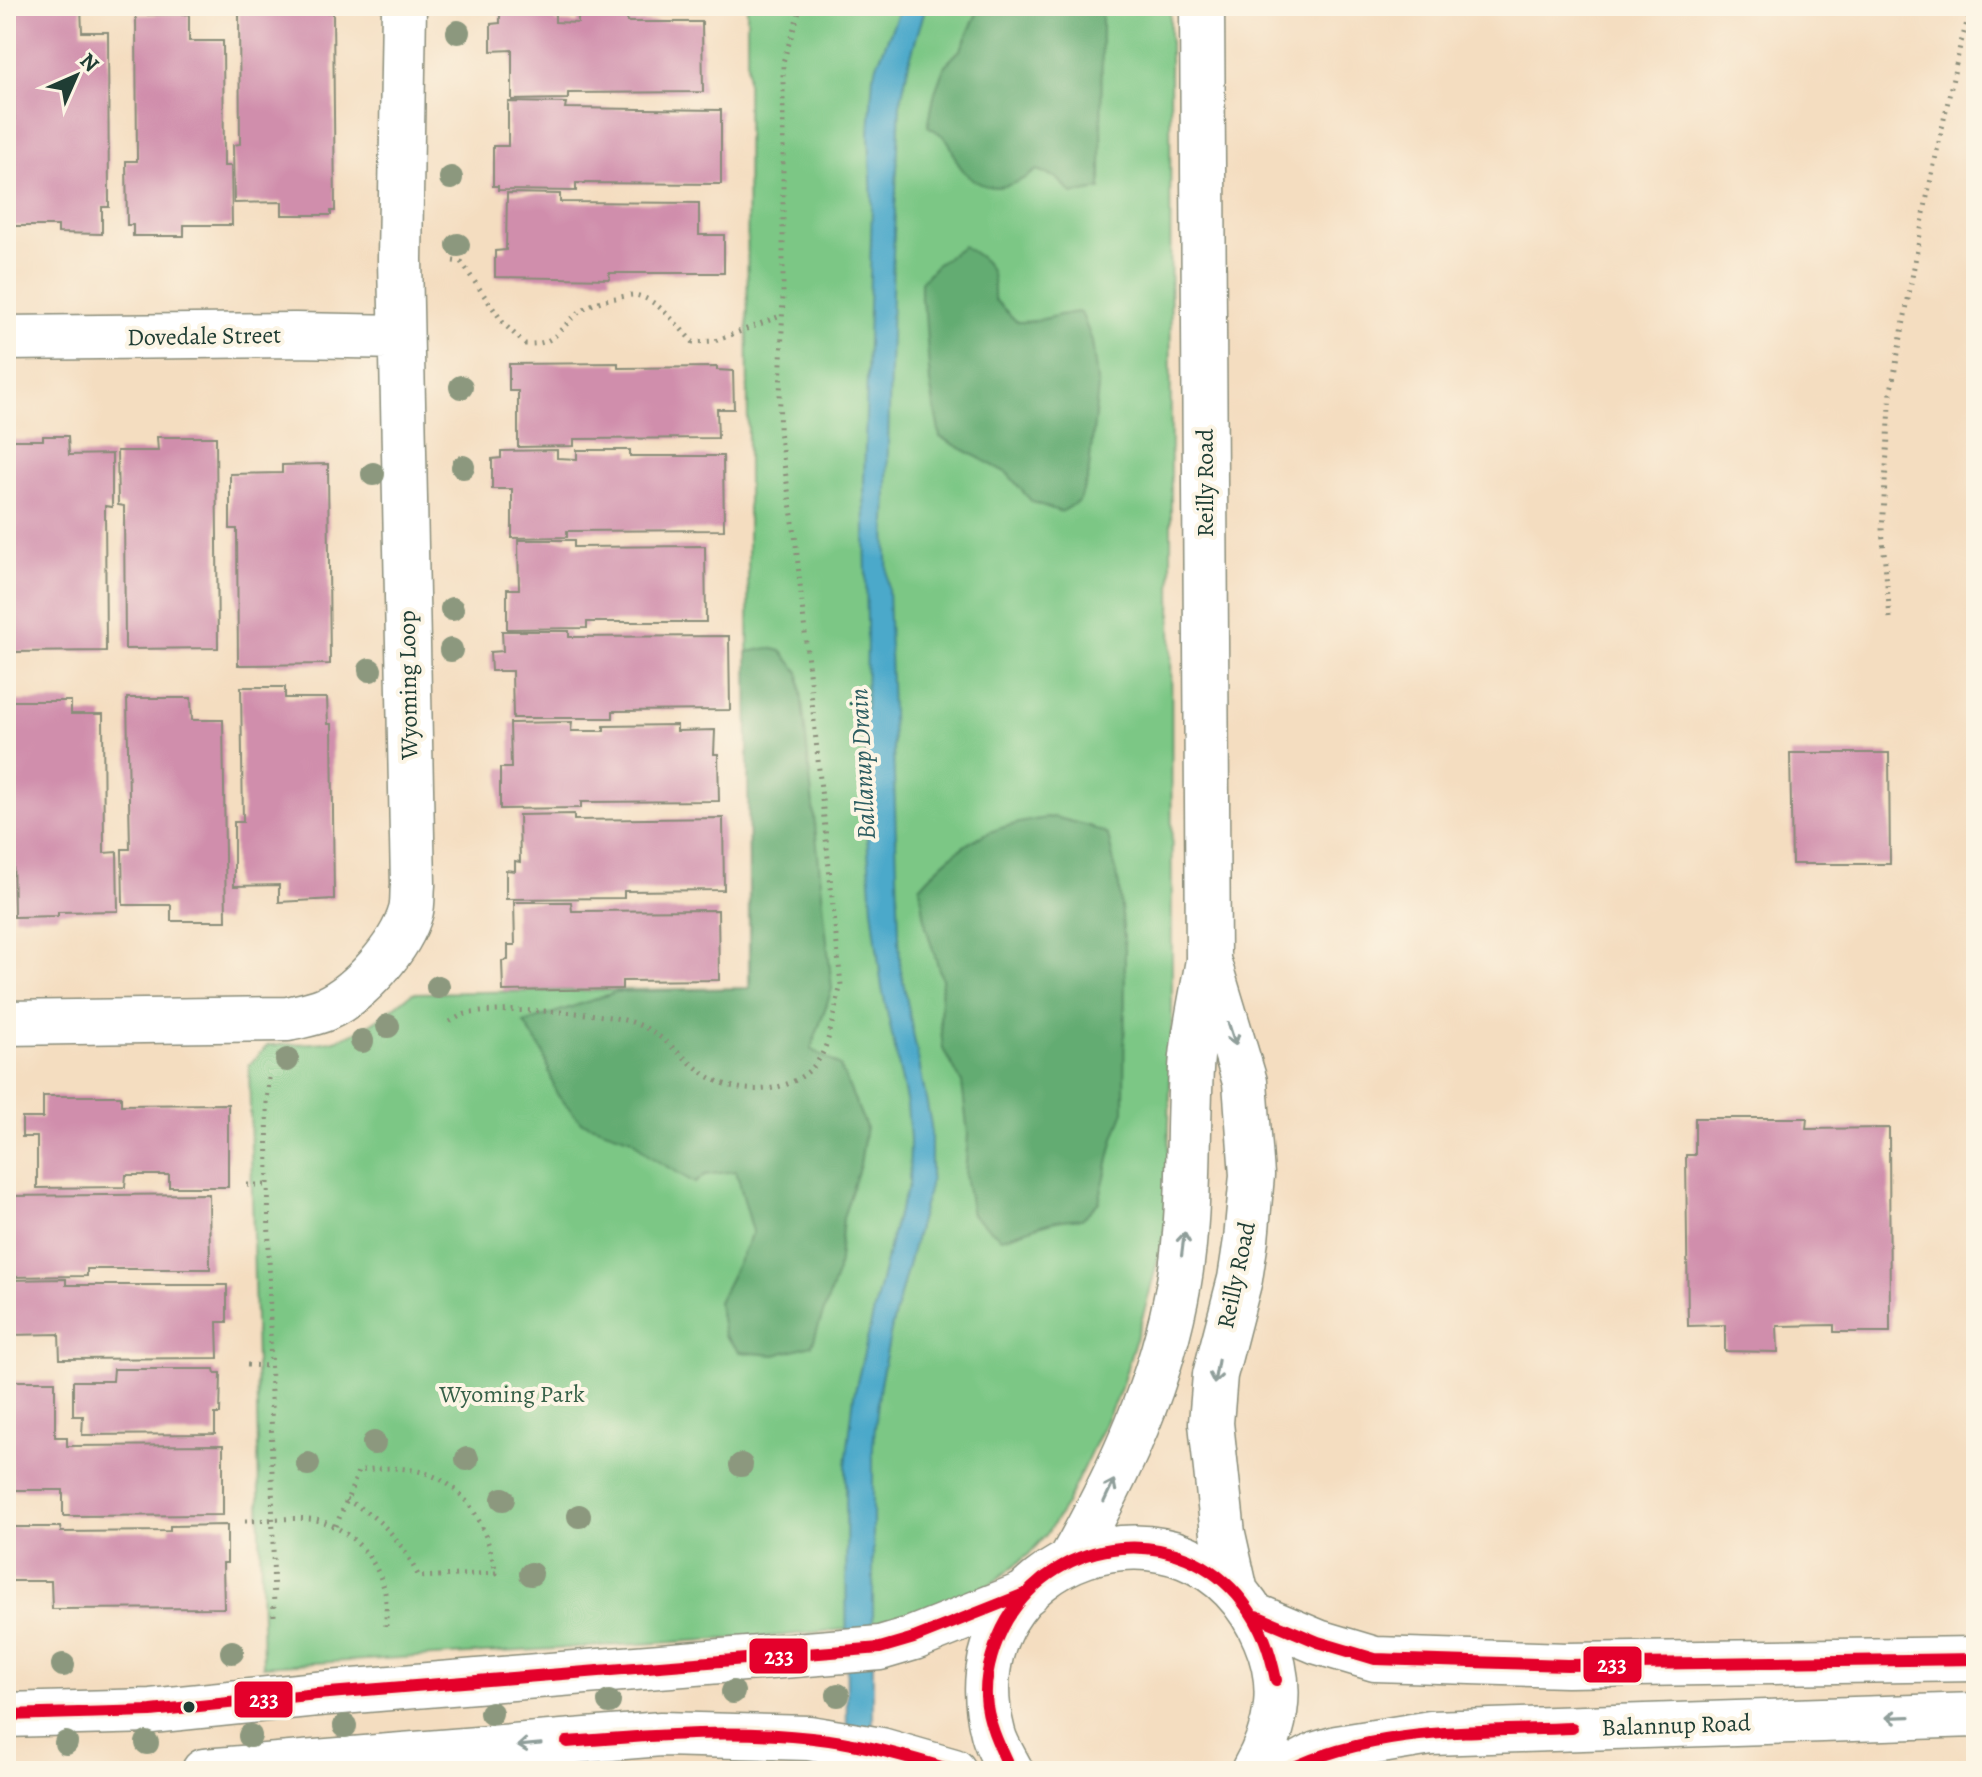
<svg xmlns="http://www.w3.org/2000/svg" width="1982" height="1777" font-family="Alegreya,serif">
  <style>
    .green { fill: #7bc785; stroke: #4d825c; stroke-width: 2 }
    .forest { fill: #64ac72; stroke: #427453; stroke-width: 2 }
    .water { fill: #4ba9ca; stroke: #35737f; stroke-width: 2 }
    .building { fill: #d08eac }
    .lines { fill: none; stroke-linecap: round; stroke-linejoin: round }
    .minor-casing { stroke: #8a8d7a; stroke-width: 47 }
    .tertiary-casing { stroke: #8a8d7a; stroke-width: 47 }
    .path { stroke: #8a8d7a; stroke-width: 5; stroke-dasharray: 2 6; stroke-linecap: butt }
    .minor { stroke: #fff; stroke-width: 44 }
    .tertiary { stroke: #fff; stroke-width: 44 }
    .bus-1-casing { stroke: #fcf5e5; stroke-width: 18 }
    .bus-1 { stroke: #e4002b; stroke-width: 12 }
    .tree { fill: #8c987e }
    .oneway { stroke: #8f9e9a }
    .bus-dot { fill: #1f3d34; stroke: #fcf5e5; stroke-width: 3 }
    .labels { text-anchor: middle; stroke-width: 8; stroke-linejoin: round; paint-order: stroke }
    .street-label { font-size: 24px; fill: #1f3d34; stroke: #fcf5e5 }
    .park-label { font-size: 24px; fill: #366048; stroke: #fcf5e5 }
    .water-label { font-size: 26px; font-style: italic; fill: #2c5d61; stroke: #fcf5e5 }
    .line-badge { stroke: #fcf5e5; stroke-width: 3 }
    .badge-label { font-size: 22px; text-anchor: middle; font-weight: bold; fill: #fff }
  </style>
  <rect width="100%" height="100%" fill="#fcf5e5"/>
  <filter id="ink" filterUnits="userSpaceOnUse"><feTurbulence type="fractalNoise" baseFrequency=".0125" numOctaves="2"/><feDisplacementMap in="SourceGraphic" scale="16" xChannelSelector="R" yChannelSelector="G"/><feConvolveMatrix kernelMatrix="1 2 1 2 8 2 1 2 1" color-interpolation-filters="sRGB"/></filter>
  <filter id="wash" filterUnits="userSpaceOnUse"><feTurbulence type="fractalNoise" baseFrequency=".006" numOctaves="4" result="noise"/><feDisplacementMap in="SourceGraphic" scale="32" xChannelSelector="R" yChannelSelector="G"/><feGaussianBlur stdDeviation="1.8" result="paint"/><feColorMatrix in="noise" values="0 0 0 0 0 0 0 0 0 0 0 0 0 0 0 0 0 1.4 0 .05"/><feComposite in="paint" operator="in"/></filter>
  <g filter="url(#wash)">
    <rect width="100%" height="100%" fill="#f4ddc0"/>
    <path class="green" d="M747,6h423l2,1014 -6,208 -19,74 -27,89 -55,115 -19,29 -17,19 -38,30 -92,40 -122,12 -514,30 -14,-601 19,-20c19,-1 39,-1 57,-3 33,-5 62,-29 87,-49l337,-5z"/>
    <path class="forest" d="M980,6h115l7,4 -1,179 -29,5 -15,-16 -20,-8c-27,20 -55,27 -78,-5 -5,-7 -6,-17 -11,-24 -4,-6 -14,-11 -20,-15l7,-34 10,-27 16,-16z
      M963,246c26,16 32,21 31,53l23,23c23,1 40,-9 64,-10l11,29 6,47 -10,90 -9,23 -18,11 -29,-10 -25,-29 -67,-36 -10,-54 -5,-70 -4,-13v-18l14,-16z
      M769,648l12,3 18,21 33,317 -21,60 29,17 26,61 -6,38 -17,53 -5,53 -26,74 -37,10 -35,-3 -16,-17 -6,-33 35,-70 -17,-61 -31,4 -10,8 -46,-27 -17,-17 -51,-17 -25,-29 -13,-41 -19,-29 92,-31 134,-4 -3,-336z
      M1054,817l35,9 19,9 11,51 6,63 -1,162 -10,27 -15,64 -17,17c-26,-3 -55,13 -81,19l-29,-23 -7,-40 3,-41 -6,-51 -19,-34 -3,-29 2,-41 -16,-52 -6,-40c42,-48 71,-62 134,-70z"/>
    <path class="water" d="M901,6h25l-17,56 -9,43 -7,150 -7,270 14,440 31,160v54l-39,147 -12,58 -7,62v325h-26l-1,-306 8,-70 41,-173 14,-37 1,-45 -3,-35 -25,-117 -10,-80 -7,-101 2,-183 -3,-143 8,-278 -3,-69 4,-59z"/>
    <g id="blocks">
      <path class="building" d="M13,6h68l1,26h26l1,175h-7v27l-44,-1v-7h-50l-1,-57h8z
        M494,6h100l-1,5 -100,-2z
        M333,12l2,199h-4v4h-49v-13l-48,1 -1,-58 7,-1 -1,-131z
        M500,13h55v9l23,1v-10h50l-1,9h75l1,70 -135,1v6l-56,1v-50l-21,1v-27l9,-1z
        M189,14v27h34l1,125h7l1,59h-48v11h-51v-11h-6l-1,-64h11l-1,-146z
        M508,102l58,1 -1,5 156,2v74l-145,-1v8l-78,-1v-4h-5v-40h15z
        M507,193l53,1v8l139,1v32h25v38h-115l1,6 -115,-2v-26l11,-1z
        M618,363v5l99,-1v3l16,1 1,38h-17l1,29 -144,1v7l-56,1v-56h-9v-27z
        M43,436h25l1,19 43,-1v53l-7,-1 1,145 -94,1 -5,-212h36z
        M157,437h59l2,211 -93,1 -1,-143 -6,-1 -1,-54h41z
        M557,450v8l20,1v-9h53v6h93l1,74 -157,1v6l-55,1v-49h-20v-30l9,-1v-7z
        M328,464l2,200 -92,1 -1,-136h-7v-55l52,-1v-8z
        M518,540h56v7l131,-1 1,76h-119v6l-80,1v-40h12z
        M502,631h67v6l160,-1 1,74 -117,1v7h-100l-1,-47h-21l-1,-19 13,-1z
        M241,687h44v11h42l1,26h4l2,175 -55,3v-17l-45,1v-64h9z
        M127,698h64l1,22h31l3,201h-55v-16h-48l-1,-56h8z
        M11,701h60v13h32l1,139 13,-1 1,59 -60,1v4l-44,1z
        M572,722l-1,9h33v-5l73,-1v6l38,-1 -1,24h4l1,47 -138,1v6l-81,1v-41h11l-1,-45z
        M1790,753h99l1,111h-98z
        M574,814v6l149,-2 1,72 -100,1v7l-118,1v-29l9,1v-10l5,1 -1,-47z
        M514,902h57l1,9 146,-1 1,70 -97,1v8l-119,2 -1,-30 6,-1v-15h7z
        M43,1096h78v9l107,-1v83h-59v-12h-43l-1,12 -88,1v-51h-15v-19h21z
        M1695,1118h112l-1,11 83,-1 1,204h-56v-7l-57,1 1,26 -53,-1v-26l-37,1 -2,-171h9z
        M209,1194l1,75h-123v7l-81,1v-81z
        M66,1279v6h161v37h-10l1,36 -158,1 -1,-25 -49,1 -1,-55z
        M114,1369h100l1,4h6l-1,41h-5v20l-133,1 1,-19h-10v-35h40z
        M6,1381h49v56h12v9l156,-1v70l-160,1v-26h-51l-2,-54h-4z
        M227,1525v38h-4l1,45 -172,1 -1,-28h-45v-54h54l1,5 109,-1v-5z"/>
    </g>
  </g>
  <g filter="url(#ink)">
    <use href="#blocks" fill-opacity="0" stroke="#8a8d7a" stroke-width="2"/>
    <g class="lines">
      <defs>
        <path id="minor" d="M6,338l289,-3 106,2
          M6,1023l282,-4c12,-3 25,-5 37,-10 34,-15 76,-62 86,-98 2,-8 1,-18 2,-26l-13,-626 4,-253"/>
        <path id="tertiary" d="M1210,966l35,116 7,93 -6,65 -6,39 -25,96 -4,48 12,111 13,58
          M1071,1559c49,-87 91,-177 108,-277 12,-70 8,-142 12,-213 2,-36 11,-73 17,-109l-6,-954
          M1256,1616l62,26 57,17 192,6 409,-6
          M6,1715l145,-4 166,-17 563,-46 34,-10 113,-45
          M204,1771l457,-37 148,4 72,12 73,21
          M1011,1771c-6,-12 -15,-25 -18,-38 -47,-178 201,-263 272,-94 20,46 13,89 -12,132
          M1286,1771l31,-17 20,-6 94,-15 545,-18"/>
      </defs>
      <use href="#minor" class="minor-casing"/>
      <use href="#tertiary" class="tertiary-casing"/>
      <path class="path" d="M453,261l8,1 43,62 21,20c30,1 31,-12 51,-29 11,-10 25,-15 40,-17 5,-1 13,-3 18,-3 24,3 43,31 59,47l22,-1 68,-26
        M1890,618l-8,-89 9,-138 36,-194 33,-151 12,-40
        M450,1022c5,-3 11,-7 16,-8 34,-7 141,-3 171,10 28,11 45,35 69,51 35,23 92,20 115,-19 10,-17 14,-51 20,-71l-46,-450 -16,-104 4,-136v-233l18,-56
        M269,1078l-2,25 7,515
        M247,1185h21
        M247,1365l23,1
        M245,1521c21,0 43,-4 64,-2 34,3 66,35 75,69 3,11 2,26 2,38
        M336,1526c7,-18 16,-36 22,-55 83,-14 122,23 138,102l-77,4c-19,-38 -35,-57 -73,-77"/>
      <use href="#minor" class="minor"/>
      <use href="#tertiary" class="tertiary"/>
      <defs>
        <path id="bus-1" d="M1256,1616l62,26 57,17 192,6 409,-6
          M6,1715l145,-4 166,-17 563,-46 34,-10 113,-45
          M567,1742c87,-7 176,-14 262,-2 43,6 84,18 125,31
          M1011,1771c-11,-23 -24,-49 -25,-75 -1,-25 9,-55 21,-76 51,-86 173,-100 236,-18 19,24 27,49 33,78
          M1286,1771c88,-44 189,-39 286,-43"/>
      </defs>
      <use href="#bus-1" class="bus-1-casing"/>
      <use href="#bus-1" class="bus-1"/>
    </g>
    <g class="tree">
      <circle cx="458" cy="32" r="12"/>
      <circle cx="451" cy="178" r="12"/>
      <circle cx="458" cy="245" r="12"/>
      <circle cx="461" cy="387" r="12"/>
      <circle cx="463" cy="467" r="12"/>
      <circle cx="373" cy="474" r="12"/>
      <circle cx="452" cy="609" r="12"/>
      <circle cx="451" cy="650" r="12"/>
      <circle cx="370" cy="670" r="12"/>
      <circle cx="438" cy="987" r="12"/>
      <circle cx="388" cy="1026" r="12"/>
      <circle cx="362" cy="1041" r="12"/>
      <circle cx="287" cy="1060" r="12"/>
      <circle cx="374" cy="1443" r="12"/>
      <circle cx="467" cy="1459" r="12"/>
      <circle cx="308" cy="1464" r="12"/>
      <circle cx="741" cy="1465" r="12"/>
      <circle cx="503" cy="1499" r="12"/>
      <circle cx="579" cy="1516" r="12"/>
      <circle cx="531" cy="1574" r="12"/>
      <circle cx="232" cy="1652" r="12"/>
      <circle cx="63" cy="1665" r="12"/>
      <circle cx="733" cy="1692" r="12"/>
      <circle cx="838" cy="1695" r="12"/>
      <circle cx="609" cy="1702" r="12"/>
      <circle cx="491" cy="1713" r="12"/>
      <circle cx="345" cy="1726" r="12"/>
      <circle cx="250" cy="1736" r="12"/>
      <circle cx="66" cy="1743" r="12"/>
      <circle cx="147" cy="1743" r="12"/>
    </g>
    <defs><path id="oneway-shaft" d="M-6 0H5M1.5-3L5.5 0L1.5 3" fill="none" stroke-width="1.6" stroke-linecap="round" stroke-linejoin="round" transform="scale(2)"/></defs>
    <g class="oneway">
      <use href="#oneway-shaft" transform="translate(1232 1034) rotate(72)"/>
      <use href="#oneway-shaft" transform="translate(1183 1244) rotate(-83)"/>
      <use href="#oneway-shaft" transform="translate(1216 1372) rotate(100)"/>
      <use href="#oneway-shaft" transform="translate(1109 1491) rotate(-65)"/>
      <use href="#oneway-shaft" transform="translate(1898 1717) rotate(178)"/>
      <use href="#oneway-shaft" transform="translate(529 1745) rotate(175)"/>
    </g>
  </g>
  <circle class="bus-dot" cx="189" cy="1707" r="7"/>
  <g class="labels">
    <g class="street-label">
      <text transform="translate(204 336) rotate(-1)" y="8">Dovedale Street</text>
      <text transform="translate(1205 483) rotate(-90)" y="8">Reilly Road</text>
      <text transform="translate(408 685) rotate(-91)" y="8">Wyoming Loop</text>
      <text transform="translate(1236 1275) rotate(-78)" y="8">Reilly Road</text>
      <text transform="translate(1676 1725) rotate(-2)" y="8">Balannup Road</text>
    </g>
    <g class="park-label">
      <text x="512" y="1402">Wyoming Park</text>
    </g>
    <g class="water-label">
      <text transform="translate(862 764) rotate(-93)" y="9">Ballanup Drain</text>
    </g>
  </g>
  <g class="line-badge">
    <rect x="748" y="1637" width="61" height="38" rx="8" fill="#e4002b"/>
    <rect x="1582" y="1645" width="61" height="39" rx="8" fill="#e4002b"/>
    <rect x="233" y="1680" width="61" height="39" rx="8" fill="#e4002b"/>
  </g>
  <g class="badge-label">
    <text x="779" y="1664">233</text>
    <text x="1612" y="1672">233</text>
    <text x="264" y="1707">233</text>
  </g>
  <rect width="1982" height="1777" fill="none" stroke="#fcf5e5" stroke-width="32"/>
  <g transform="translate(76 76) rotate(45)" stroke="#fcf5e5" stroke-width="6" paint-order="stroke">
  <path d="M0-6L14 30L0 20L-14 30Z" fill="#1f3d34"/>
  <text y="-12" font-size="22" font-weight="bold" text-anchor="middle" fill="#1f3d34">N</text>
  </g>
</svg>
